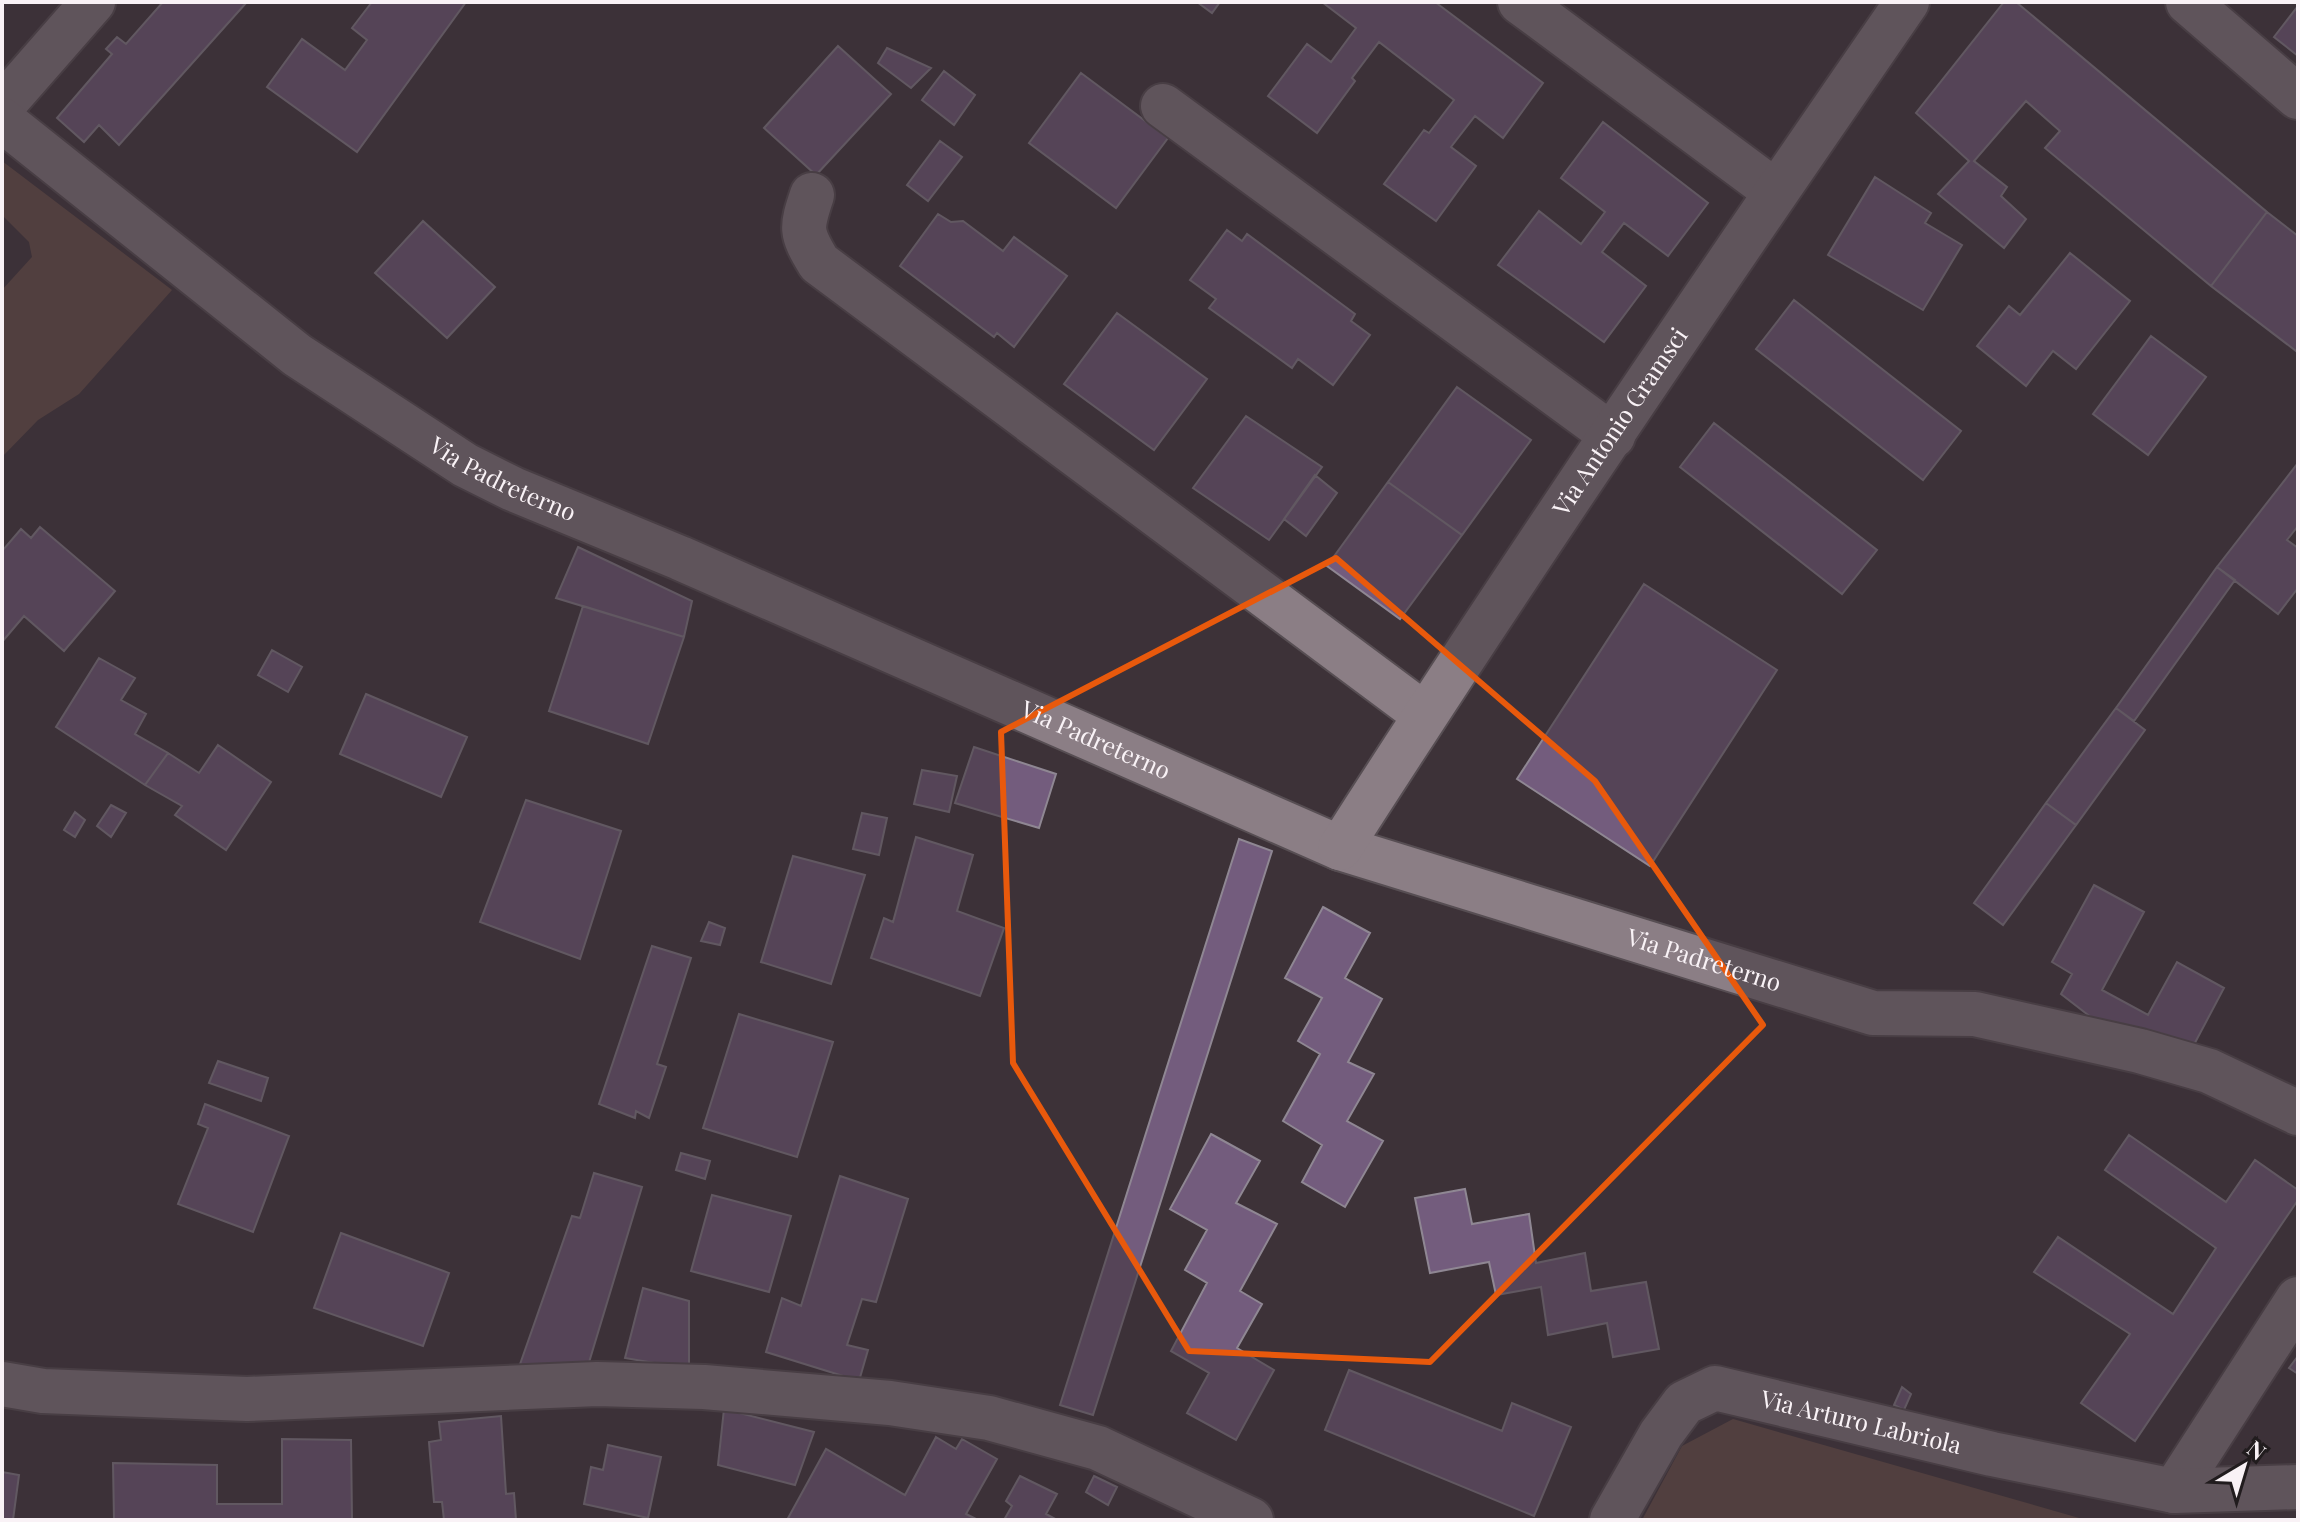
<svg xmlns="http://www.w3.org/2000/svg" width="2300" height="1522" font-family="'Playfair Display',serif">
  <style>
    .green { fill: #6c5147 }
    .building { fill: #735c7d; stroke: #8f8793; stroke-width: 2 }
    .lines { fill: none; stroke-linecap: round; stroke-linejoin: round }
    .minor-casing { stroke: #574e53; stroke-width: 48 }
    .minor { stroke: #8b7e85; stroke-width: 44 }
    .marked { fill: none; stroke: #e8590c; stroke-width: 6; stroke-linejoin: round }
    .labels { text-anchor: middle; stroke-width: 7; stroke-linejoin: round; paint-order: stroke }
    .street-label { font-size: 24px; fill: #f9f2f6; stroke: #211c1e }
  </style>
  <rect width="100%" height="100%" fill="#3d3238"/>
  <path class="green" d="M2,161l170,129 -93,104 -41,26 -36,37v-167l30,-33 -3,-15 -27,-27z
    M1733,1419l353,101h-444l40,-74z"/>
  <path class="building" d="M163,2h84l-128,143 -20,-20 -15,17 -27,-24 55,-64 -6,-5 11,-12 9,7z
    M372,2h94l-109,150 -90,-65 35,-48 43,31 22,-30 -15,-12z
    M1197,2h23l-8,11z
    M1322,2h113l108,81 -40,55 -28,-22 -24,31 25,19 -40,55 -52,-37 40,-54 5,3 25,-33 -75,-58 -27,36 3,3 -38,52 -49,-37 39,-52 24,18 25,-34z
    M2004,2h12l251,210 -56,74 -166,-138 15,-17 -34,-30 -52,60 33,26 -6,9 25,23 -22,29 -66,-54 31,-33 -53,-48z
    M2298,6v50l-24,-19z
    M838,46l53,48 -75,81 -52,-47z
    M887,48l44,20 -20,20 -33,-25z
    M944,71l31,24 -21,30 -32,-25z
    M1081,73l87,65 -52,70 -87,-65z
    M1603,122l105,81 -40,53 -44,-33 -22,29 44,34 -42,56 -106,-77 41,-54 42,33 24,-32 -44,-34z
    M940,141l22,16 -34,44 -21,-16z
    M1875,177l56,36 -6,10 37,22 -39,65 -95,-55z
    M2267,212l31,24v112l-2,3 -85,-65z
    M938,214l13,8 12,-1 40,30 11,-14 53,39 -53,71 -17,-14 -3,4 -94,-71z
    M423,221l72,66 -48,51 -72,-65z
    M1227,230l15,11 5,-7 108,80 -4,7 19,14 -37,50 -35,-26 -6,9 -83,-60 7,-9 -26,-19z
    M2070,253l60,48 -54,68 -23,-18 -27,35 -49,-40 32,-40 11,9z
    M1794,300l167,131 -38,49 -167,-131z
    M1117,313l90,66 -53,71 -90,-66z
    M2151,336l55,41 -58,78 -55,-41z
    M1457,387l74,53 -69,95 -74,-53z
    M1246,416l76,51 -53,73 -76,-52z
    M1714,423l163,127 -35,44 -162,-127z
    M2298,463v63l-11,14 11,8v40l-20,26 -61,-47z
    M1315,475l22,18 -31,43 -22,-17z
    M1388,482l74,53 -62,84 -73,-53z
    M40,527l75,64 -51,60 -40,-35 -22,26v-91l19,-22 10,9z
    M578,547l114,54 -8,36 -128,-39z
    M2217,567l18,13 -101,141 -18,-13z
    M1644,584l133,86 -127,196 -133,-87z
    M583,606l101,31 -36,107 -99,-33z
    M272,650l30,17 -14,25 -30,-17z
    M99,658l36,20 -14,22 25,14 -11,20 33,19 -23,32 -89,-58z
    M366,694l101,43 -26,60 -101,-43z
    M2116,708l29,22 -69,95 -30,-22z
    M218,745l53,37 -45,68 -51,-35 7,-9 -37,-21 23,-32 31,20z
    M974,747l82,27 -17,54 -84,-25z
    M922,770l35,6 -8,36 -35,-8z
    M526,800l95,31 -41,128 -100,-37z
    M2046,803l30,22 -73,100 -29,-22z
    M111,805l15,8 -15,24 -14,-11z
    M75,812l10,8 -10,17 -11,-7z
    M862,813l25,5 -8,37 -26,-6z
    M916,837l57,18 -16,56 47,17 -24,68 -109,-38 13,-40 9,4z
    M1239,839l33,12 -179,564 -33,-10z
    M793,856l72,19 -34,109 -70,-22z
    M2094,885l50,27 -42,78 46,25 29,-53 47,26 -36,68 -96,-38 -31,-24 11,-20 -20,-12z
    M1323,907l47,26 -25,45 37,21 -34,63 26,12 -27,47 36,20 -38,66 -43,-25 20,-37 -39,-24 37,-67 -22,-13 24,-43 -37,-20z
    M709,922l16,6 -5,17 -19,-4z
    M652,946l39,12 -34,106 9,3 -17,51 -13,-7 -1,7 -36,-14z
    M739,1014l94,28 -36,115 -94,-29z
    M218,1061l50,17 -7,23 -52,-18z
    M205,1104l84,32 -36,96 -75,-28 30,-76 -10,-4z
    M1211,1134l49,27 -24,42 41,21 -37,67 22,13 -25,44 37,22 -38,70 -49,-27 22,-40 -38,-22 36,-68 -22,-13 22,-40 -37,-21z
    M2129,1135l97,67 29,-42 43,30v10l-163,241 -54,-38 49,-69 -96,-62 24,-35 115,77 43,-66 -111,-78z
    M681,1153l29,8 -5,18 -29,-9z
    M594,1173l48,14 -55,182 -69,1 54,-154 8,2z
    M840,1176l68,23 -32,103 -14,-3 -15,46 21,5 -9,31 -93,-29 16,-54 19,8z
    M1465,1189l7,35 57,-10 7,49 49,-10 6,38 55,-9 13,67 -46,8 -6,-34 -59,12 -7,-48 -45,8 -7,-33 -59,11 -15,-75z
    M712,1195l79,21 -22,76 -78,-21z
    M341,1233l108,40 -26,73 -109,-38z
    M643,1288l46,13v68l-64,-11z
    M2298,1356v18l-9,-6z
    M1349,1370l153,61 10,-28 59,24 -37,89 -209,-86z
    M1902,1387l9,7 -7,16 -10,-5z
    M724,1409l90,23 -19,53 -77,-20z
    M501,1416l5,78 8,-1 2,27h-72l-2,-18h-8l-5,-60 12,-2 -2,-18z
    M936,1437l20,12 6,-10 35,20 -31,55 12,6h-191l39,-71 79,46z
    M282,1439l69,1 1,80h-238l-1,-57 104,2v39h65z
    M608,1445l53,12 -13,61 -64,-14 7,-37 12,3z
    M2,1472l17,3 -6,45h-11z
    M1020,1476l37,18 -11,20 11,6h-53l8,-14 -6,-5z
    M1094,1476l23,11 -9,18 -22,-13z"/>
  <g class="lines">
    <defs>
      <g id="minor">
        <path d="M1520,2l256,190"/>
        <path d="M2188,2l110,95"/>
        <path d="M2,106l91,-104"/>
        <path d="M1163,106l450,330"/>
        <path id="s1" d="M2,120l295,235 168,110 48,24 167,69 660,290 533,165 102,1 165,37 69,20 89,42"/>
        <path d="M812,195c-11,33 -12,37 7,68l606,452"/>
        <path id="s2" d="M1340,848c183,-286 375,-567 567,-846"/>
        <path d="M2,1384l41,7 204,8 350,-15 107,3 186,16 99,15 109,30 153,72"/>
        <path d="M2174,1491l124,-192"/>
        <path id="s3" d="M1612,1520l49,-86 23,-31 31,-15 277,66 182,37 124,-4"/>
      </g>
    </defs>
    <use href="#minor" class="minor-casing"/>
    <use href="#minor" class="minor"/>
  </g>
  <path d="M0 0H2300V1522H0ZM1336,558l259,223 168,244 -333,337 -241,-11 -176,-288 -12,-331z" fill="#3d3238" fill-opacity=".55" fill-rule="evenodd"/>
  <path class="marked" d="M1336,558l259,223 168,244 -333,337 -241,-11 -176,-288 -12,-331z"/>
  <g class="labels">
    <g class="street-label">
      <text dy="8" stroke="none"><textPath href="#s2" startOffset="510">Via Antonio Gramsci</textPath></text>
      <text dy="8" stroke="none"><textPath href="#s1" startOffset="618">Via Padreterno</textPath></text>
      <text dy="8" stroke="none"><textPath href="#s1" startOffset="1266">Via Padreterno</textPath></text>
      <text dy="8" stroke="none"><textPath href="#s1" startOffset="1914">Via Padreterno</textPath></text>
      <text dy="8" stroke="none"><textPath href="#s3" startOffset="322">Via Arturo Labriola</textPath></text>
    </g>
  </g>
  <rect width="2300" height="1522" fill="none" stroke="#f9f2f6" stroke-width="8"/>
  <g transform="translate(2244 1466) rotate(38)" stroke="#211c1e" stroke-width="6" paint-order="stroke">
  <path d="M0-6L14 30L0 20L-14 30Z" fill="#f9f2f6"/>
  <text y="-12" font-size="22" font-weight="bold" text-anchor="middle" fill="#f9f2f6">N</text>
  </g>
</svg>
